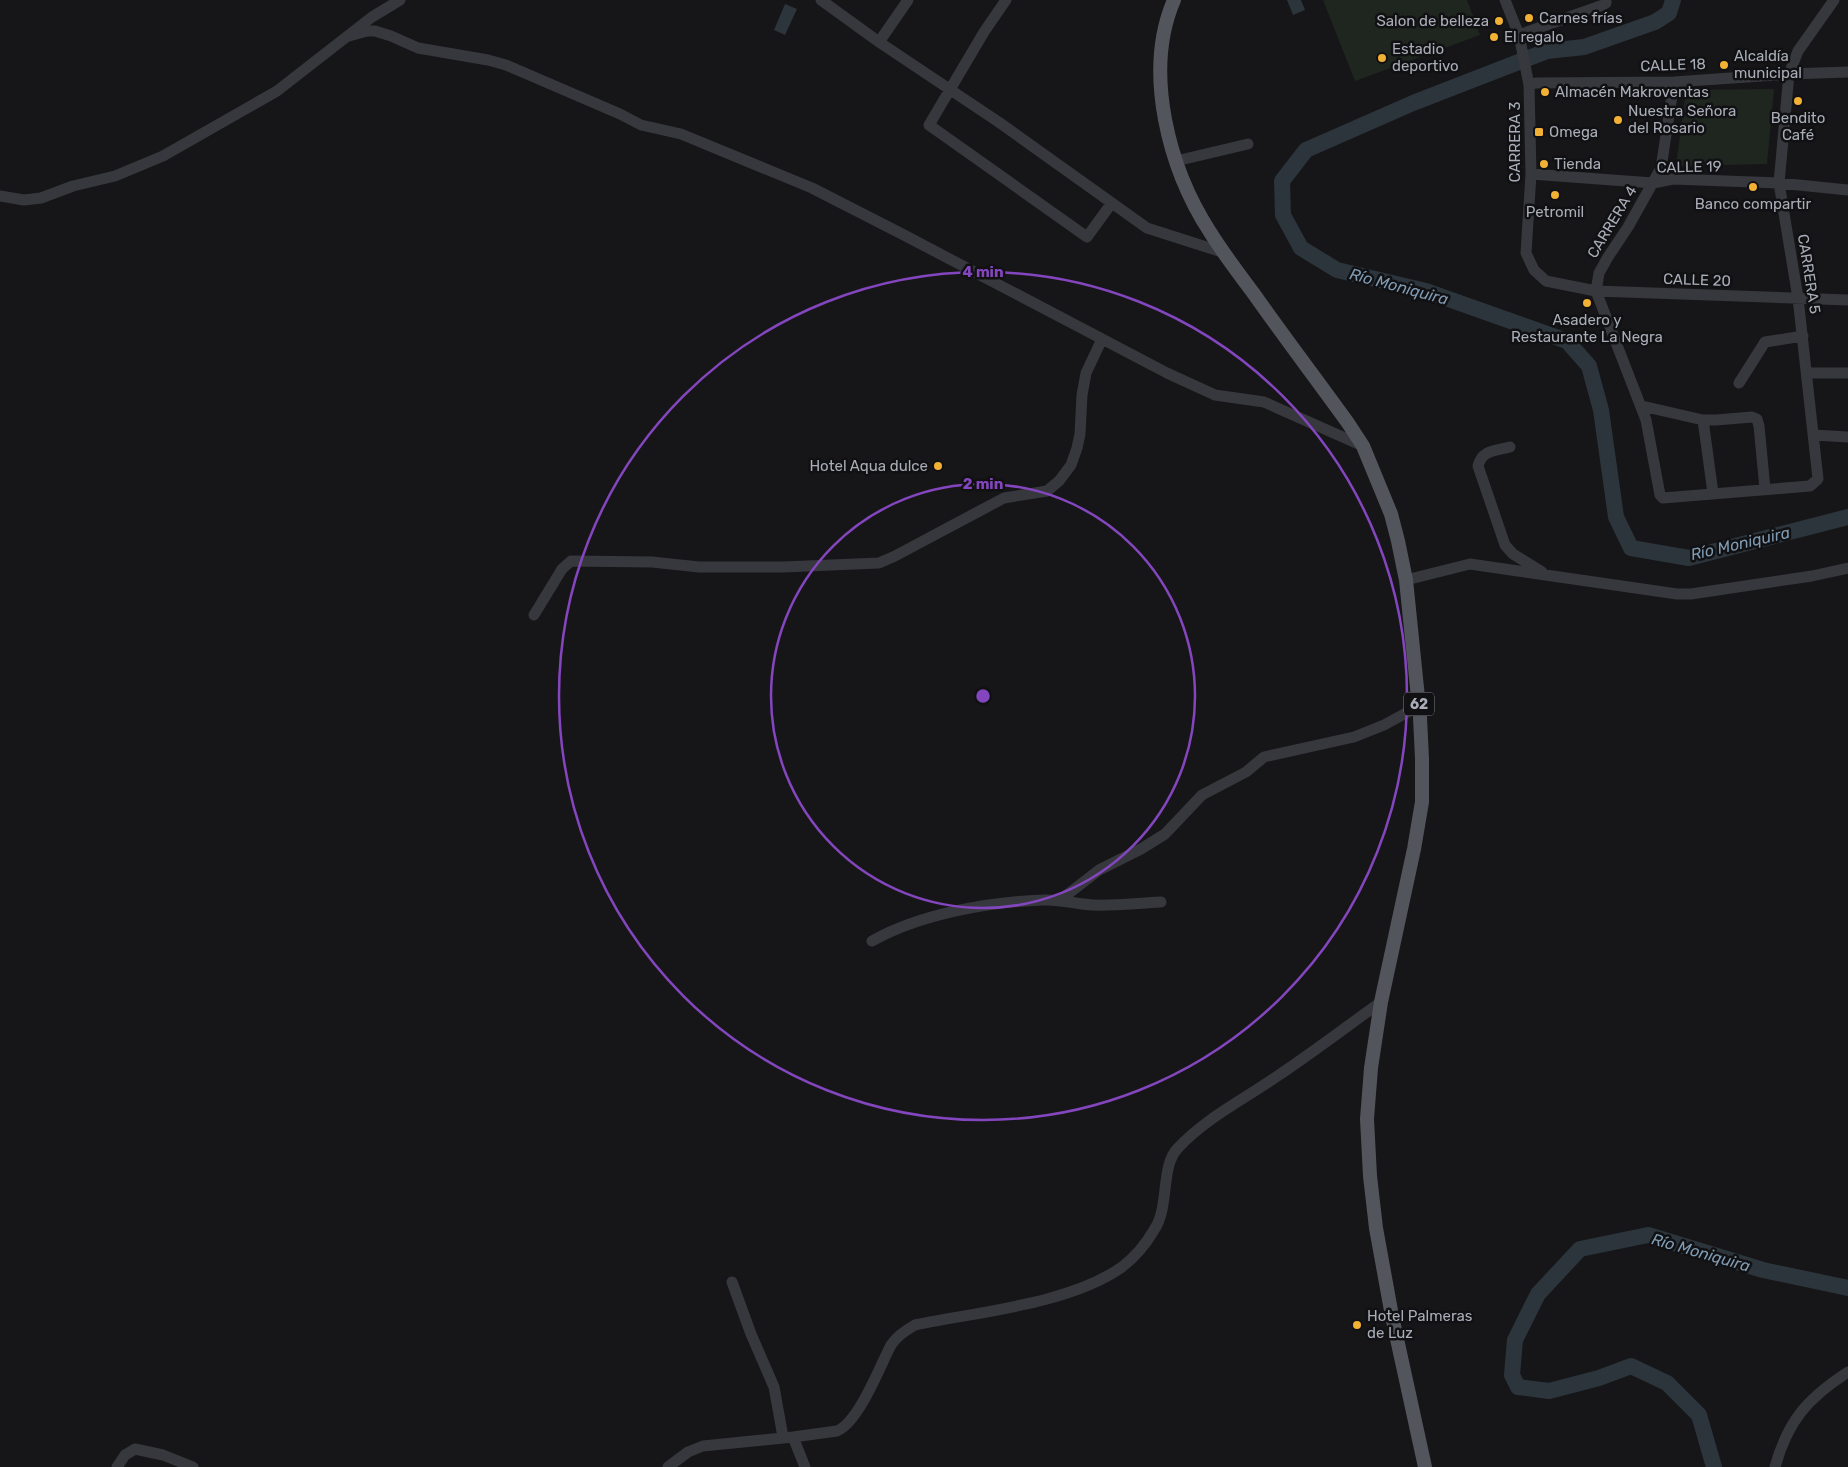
<svg xmlns="http://www.w3.org/2000/svg" width="1848" height="1467" font-family="Rubik,sans-serif">
  <style>
    .green { fill: #1e261f }
    .water { fill: #2c353c }
    .lines { fill: none; stroke-linecap: round; stroke-linejoin: round }
    .river { stroke: #2c353c; stroke-width: 16 }
    .minor { stroke: #37383d; stroke-width: 11 }
    .major { stroke: #53555c; stroke-width: 14 }
    .ring { fill: none; stroke: #8446be; stroke-width: 2.5 }
    .poi-dot { fill: #f2b134; stroke: #111113; stroke-width: 2 }
    .labels { text-anchor: middle; stroke-width: 5; stroke-linejoin: round; paint-order: stroke }
    .shield { fill: #111113; stroke: #7b7e86; stroke-width: 1 }
    .shield-label { font-size: 14px; font-weight: bold; fill: #a8adb8 }
    .poi-label { font-size: 15px; fill: #a8adb8; stroke: #111113; text-anchor: start }
    .street-label { font-size: 15px; fill: #a8adb8; stroke: #111113 }
    .water-label { font-size: 16px; font-style: italic; fill: #7f9bb3; stroke: #111113 }
    .centre { fill: #8446be; stroke: #111113; stroke-width: 2.5 }
    .ring-label { font-size: 15px; text-anchor: middle; font-weight: bold; fill: #8446be; stroke: #111113; stroke-width: 5; stroke-linejoin: round; paint-order: stroke }
  </style>
  <rect width="100%" height="100%" fill="#161618"/>
  <path class="green" d="M1323,0h144l13,35 -125,46z
    M1774,89l-7,75 -91,2 10,-76z"/>
  <path class="water" d="M1287,0h14l4,10 -12,5z
    M785,4l12,5 -12,26 -11,-5z"/>
  <g class="lines">
    <path class="river" d="M1673,0l-4,13 -14,9 -71,25 -37,4 -134,52 -107,47 -24,31 1,34 18,33 36,22 89,21 141,50 22,25 12,44 15,107 15,31 58,10 159,-41
      M1714,1467l-15,-52 -32,-32 -36,-17 -32,12 -50,13 -31,-4 -6,-12 3,-35 23,-46 42,-45 68,-14 115,35 85,18"/>
    <path class="minor" d="M821,0l58,42 121,81 147,105 78,25
      M1006,0l-22,32 -55,93 158,112 24,-33
      M1505,0l14,35 10,50 2,89 -5,79 8,17 12,11 50,10 252,9
      M1519,35l84,-30 3,-2v-3
      M349,36l18,-5h8l16,5 27,12 70,12 18,5 114,49 21,11 40,9 131,54 90,46 265,139 48,22 49,7 99,44
      M879,42l29,-42
      M1674,82l-13,86 -33,59 -20,30 -9,16 -3,18 50,129 14,75 3,3 147,-12 8,-7 -20,-181 -19,-115 10,-109 9,-23 36,-51
      M1529,85l7,-2 138,-1 115,-8 59,-2
      M1176,161l72,-17
      M1531,174l122,9 20,-4 106,4 69,7
      M0,196l24,4 17,-2 32,-12 42,-10 48,-20 114,-65 95,-74 28,-17
      M1807,373h41
      M1739,383l26,-41 38,-6
      M1642,406l61,14h13l36,-3 5,2 2,7 6,63
      M1703,420l10,73
      M1814,435l34,2
      M1510,447c-15,4 -28,3 -32,19l27,79 8,9 29,18
      M1406,580l64,-16 207,30h14l121,-18 36,-8
      M534,615l28,-46 9,-8 81,1 47,5h84l96,-4 16,-7 109,-58 43,-7 12,-10 12,-16 6,-17 3,-14 2,-39 4,-22 16,-34
      M1059,901l40,-31 42,-21 24,-15 37,-39 44,-23 18,-15 90,-20 30,-12 35,-19
      M872,941c48,-27 116,-39 171,-41 16,-1 33,4 49,5 23,1 46,-2 69,-3
      M732,1282l19,52 23,53 9,50
      M793,1437l12,30
      M117,1467l8,-12 10,-6 28,6 30,12
      M668,1467l20,-15 15,-6 90,-9 44,-6c22,-9 43,-65 54,-86 6,-9 15,-15 24,-20 62,-13 155,-21 207,-58 13,-10 24,-23 32,-37 16,-23 6,-64 24,-82 28,-30 65,-48 98,-71 36,-24 70,-50 105,-75
      M1775,1467c13,-47 33,-69 73,-95"/>
    <path class="major" d="M1174,0c-31,72 -5,169 36,232 13,21 29,42 44,62 31,44 63,86 94,129l15,23 28,68 7,27 8,39 14,137 2,42v43l-8,47 -33,153 -10,66 -4,51 3,57 6,52 16,88 33,151"/>
  </g>
  <g class="ring">
    <circle cx="983" cy="696" r="212"/>
    <circle cx="983" cy="696" r="424"/>
  </g>
  <g class="poi-dot">
    <circle cx="1529" cy="18" r="5"/>
    <circle cx="1499" cy="21" r="5"/>
    <circle cx="1494" cy="37" r="5"/>
    <circle cx="1382" cy="58" r="5"/>
    <circle cx="1724" cy="65" r="5"/>
    <circle cx="1545" cy="92" r="5"/>
    <circle cx="1798" cy="101" r="5"/>
    <circle cx="1618" cy="120" r="5"/>
    <rect x="1534" y="127" width="10" height="10" rx="2.5"/>
    <circle cx="1544" cy="164" r="5"/>
    <circle cx="1753" cy="187" r="5"/>
    <circle cx="1555" cy="195" r="5"/>
    <circle cx="1587" cy="303" r="5"/>
    <circle cx="938" cy="466" r="5"/>
    <circle cx="1357" cy="1325" r="5"/>
  </g>
  <g class="labels">
    <rect class="shield" x="1404" y="692.5" width="30" height="23" rx="4"/>
    <g class="shield-label">
      <text x="1419" y="709">62</text>
    </g>
    <g class="poi-label">
      <text x="1539" y="23">Carnes frías</text>
      <text x="1489" y="26" text-anchor="end">Salon de belleza</text>
      <text x="1504" y="42">El regalo</text>
      <text x="1392" y="54">Estadio<tspan x="1392" dy="17">deportivo</tspan></text>
      <text x="1734" y="61">Alcaldía<tspan x="1734" dy="17">municipal</tspan></text>
      <text x="1555" y="97">Almacén Makroventas</text>
      <text x="1628" y="116">Nuestra Señora<tspan x="1628" dy="17">del Rosario</tspan></text>
      <text x="1798" y="123" text-anchor="middle">Bendito<tspan x="1798" dy="17">Café</tspan></text>
      <text x="1549" y="137">Omega</text>
      <text x="1554" y="169">Tienda</text>
      <text x="1753" y="209" text-anchor="middle">Banco compartir</text>
      <text x="1555" y="217" text-anchor="middle">Petromil</text>
      <text x="1587" y="325" text-anchor="middle">Asadero y<tspan x="1587" dy="17">Restaurante La Negra</tspan></text>
      <text x="928" y="471" text-anchor="end">Hotel Aqua dulce</text>
      <text x="1367" y="1321">Hotel Palmeras<tspan x="1367" dy="17">de Luz</tspan></text>
    </g>
    <g class="street-label">
      <text transform="translate(1673 65) rotate(-2)" y="5">CALLE 18</text>
      <text transform="translate(1515 142) rotate(-90)" y="5">CARRERA 3</text>
      <text transform="translate(1689 167) rotate(-1)" y="5">CALLE 19</text>
      <text transform="translate(1612 222) rotate(-59)" y="5">CARRERA 4</text>
      <text transform="translate(1809 274) rotate(81)" y="5">CARRERA 5</text>
      <text transform="translate(1697 280) rotate(2)" y="5">CALLE 20</text>
    </g>
    <g class="water-label">
      <text transform="translate(1399 286) rotate(15)" y="6">Río Moniquira</text>
      <text transform="translate(1740 543) rotate(-13)" y="6">Río Moniquira</text>
      <text transform="translate(1701 1252) rotate(16)" y="6">Río Moniquira</text>
    </g>
  </g>
  <circle cx="983" cy="696" r="8" class="centre"/>
  <g class="ring-label">
    <text x="983" y="277">4 min</text>
    <text x="983" y="489">2 min</text>
  </g>
</svg>
